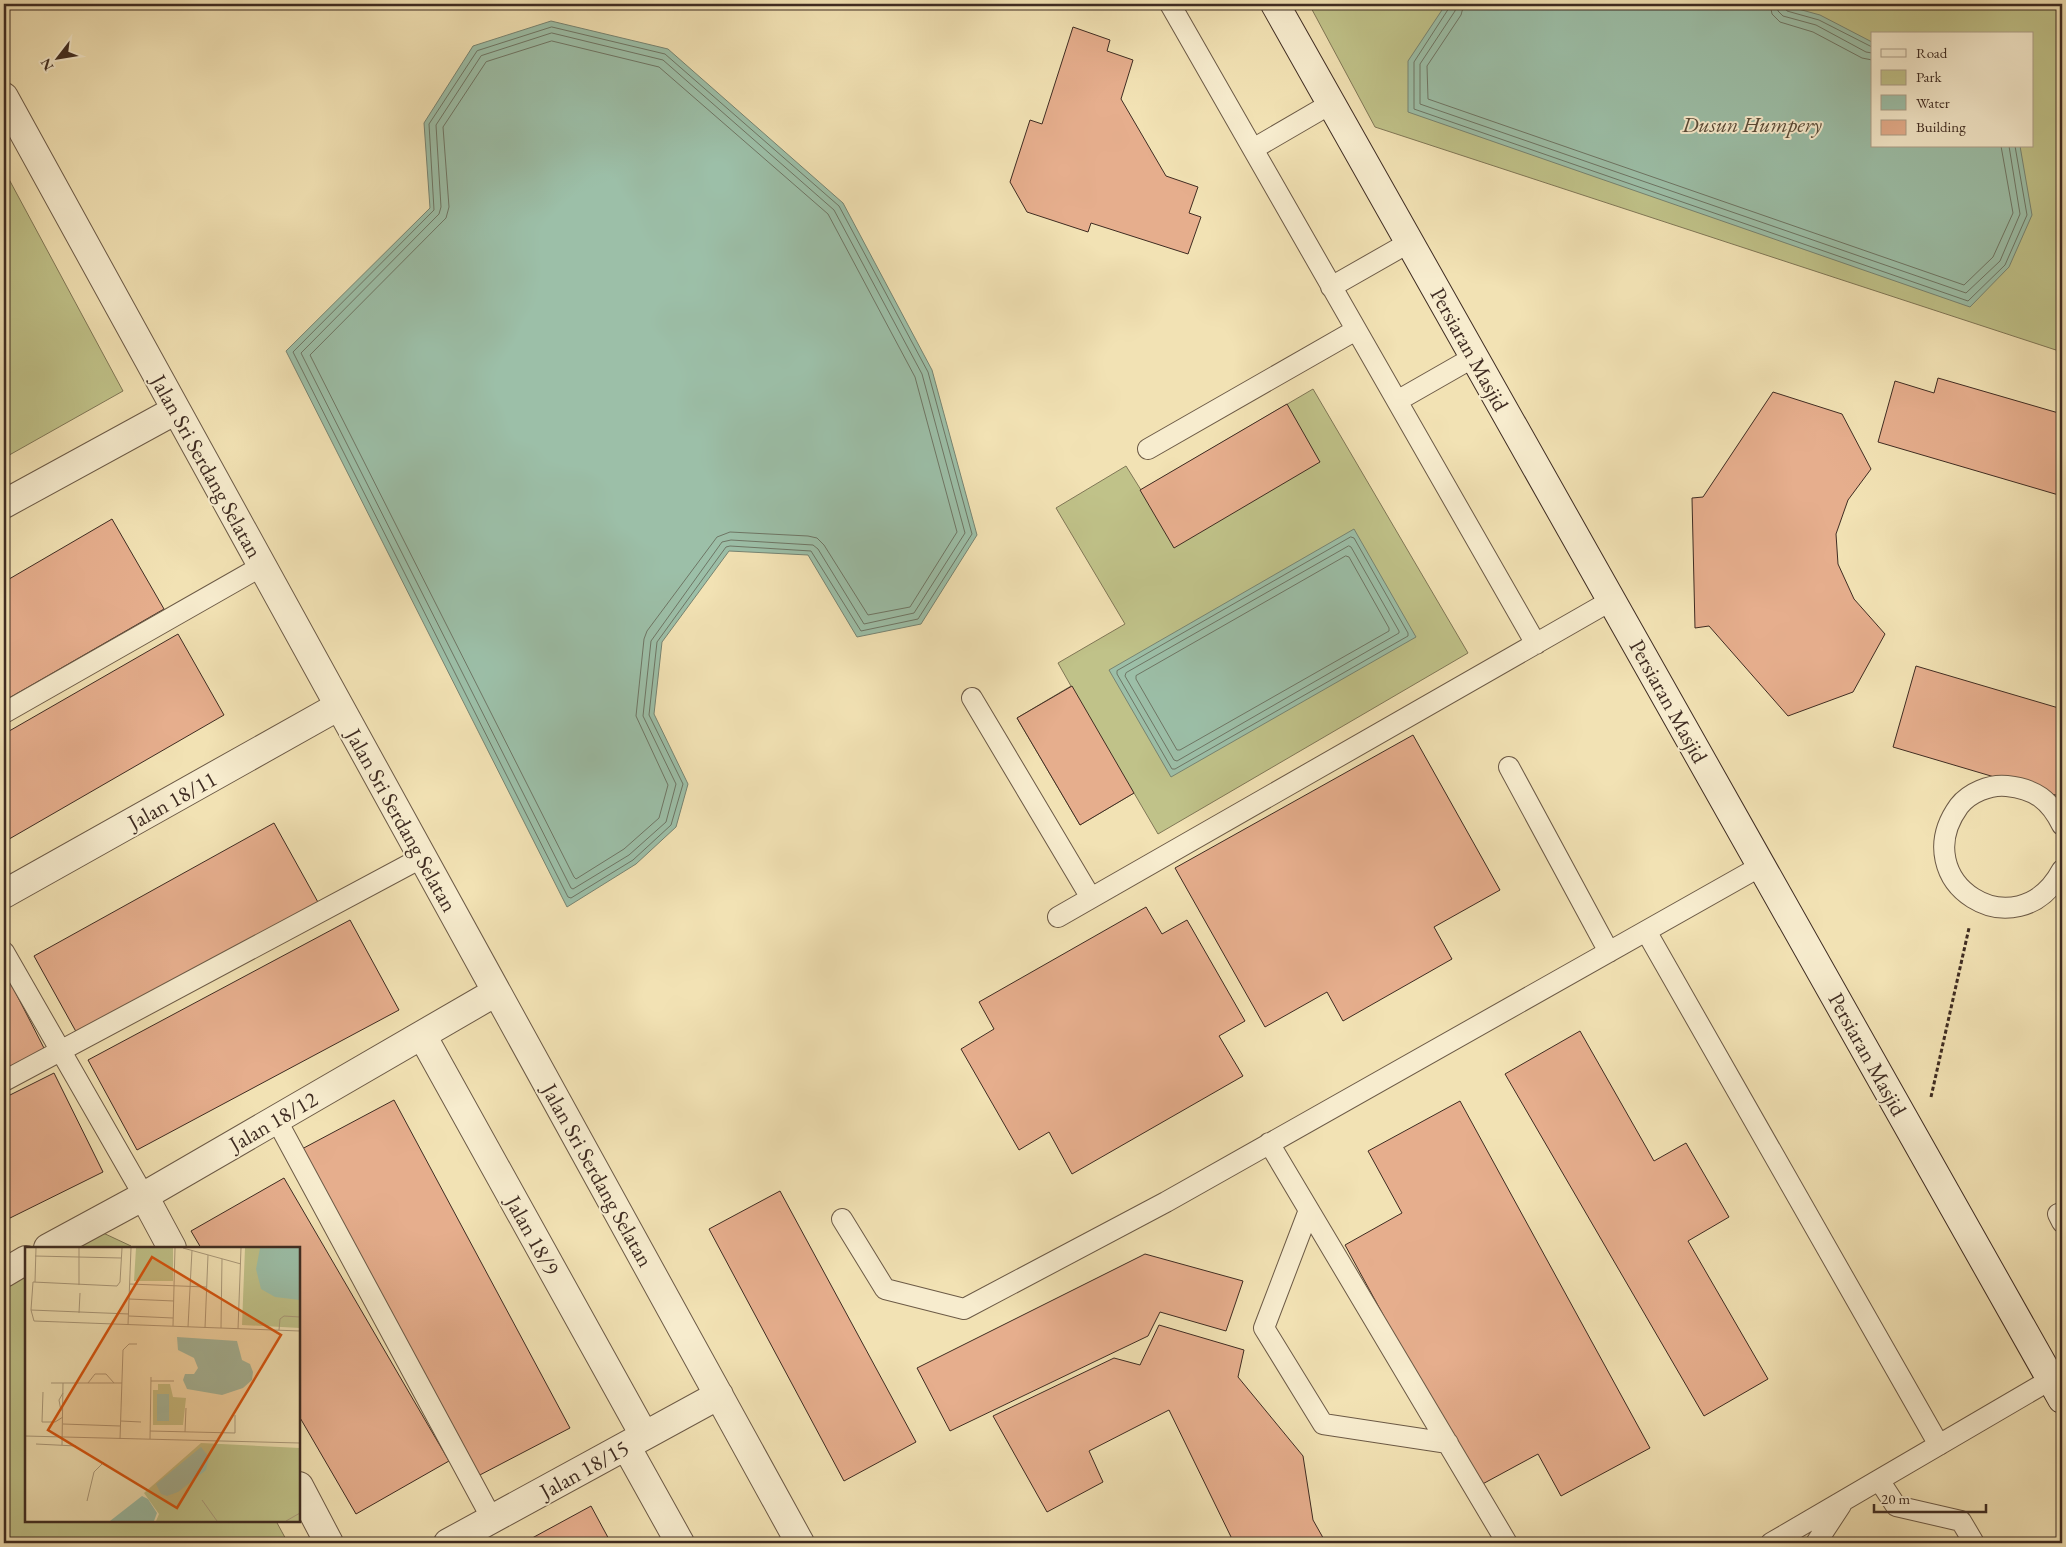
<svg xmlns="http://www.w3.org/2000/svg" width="2066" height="1547" font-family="'EB Garamond',serif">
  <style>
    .green { fill: #c0c289; stroke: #807756; fill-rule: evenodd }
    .water { fill: #9cbfa8; stroke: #778472 }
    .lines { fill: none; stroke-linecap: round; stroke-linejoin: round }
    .shore { stroke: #6e7665; stroke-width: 1 }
    .building { fill: #e6ae8d; stroke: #3f2c22 }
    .lane-casing { stroke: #6c5a46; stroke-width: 22 }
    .street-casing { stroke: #6c5a46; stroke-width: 30 }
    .secondary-casing { stroke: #3f2c22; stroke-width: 30 }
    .path { stroke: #3f2c22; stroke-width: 3; stroke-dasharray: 4 2.5; stroke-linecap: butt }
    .lane { stroke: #f7ecce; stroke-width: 20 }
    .street { stroke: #f7ecce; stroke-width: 28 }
    .secondary { stroke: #f7ecce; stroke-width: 28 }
    .labels { text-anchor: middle; stroke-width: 4; stroke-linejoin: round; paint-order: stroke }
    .park-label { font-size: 22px; font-style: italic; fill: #594a37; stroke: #f7ecce }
    .street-label { font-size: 22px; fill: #3f2c22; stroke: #f7ecce }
    .inset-road { fill: none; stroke: #aa997a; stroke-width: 1 }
    .view { fill: #d7540e; fill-opacity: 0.15; stroke: #d7540e; stroke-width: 2.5 }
    .inset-edge { fill: none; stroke: #3f2c22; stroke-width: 2.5 }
  </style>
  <rect width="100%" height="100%" fill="#f2e2b4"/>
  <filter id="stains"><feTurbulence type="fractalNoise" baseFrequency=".004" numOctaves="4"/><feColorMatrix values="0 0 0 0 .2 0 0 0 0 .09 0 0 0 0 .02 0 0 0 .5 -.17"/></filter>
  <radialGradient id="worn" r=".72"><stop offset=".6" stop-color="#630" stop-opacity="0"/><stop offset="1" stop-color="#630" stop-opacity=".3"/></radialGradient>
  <path class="green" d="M1309,4h753v348l-687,-225zM1872,34h160v112h-160z
    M4,170l119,221 -119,67z
    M1313,389l155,264 -310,181 -24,-41 -54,32 -63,-107 54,-32 -13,-23 67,-39 -69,-116 70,-42 15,24z
    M101,1232l30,14 1,2h-59z
    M26,1275v246h250l12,22h-284v-255z"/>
  <path class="water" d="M1446,4h334l40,11 52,27v104h148l12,69 -23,52 -39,40 -562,-195v-51z
    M551,21l117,28 175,154 89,167 45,165 -56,89 -64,13 -49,-82 -79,-4 -67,91 -8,72 34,70 -12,43 -40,37 -69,43 -281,-556 144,-143 -6,-85 49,-77z
    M1354,529l62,108 -245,140 -62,-107z"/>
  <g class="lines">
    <path class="shore" d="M1450,4l-1,4 -35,54v47l554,192 37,-36 22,-50 -12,-69
      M1456,4l-1,7 -35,53v40l546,189 34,-32 20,-47 -11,-68
      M1464,4l-3,11 -34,51 1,33 536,186 29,-28 20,-44 -12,-67
      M1770,4l2,10 8,8 33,10 49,26 10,2
      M1777,4l1,7 5,5 33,9 50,27 6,1
      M1783,4l4,7 32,9 53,27
      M552,27l113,27 174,152 89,166 44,162 -54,85 -57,12 -50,-80 -81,-5 -4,1 -69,95 -8,73 34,69 -12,41 -38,35 -62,38 -3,-1 -275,-545 141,-142 -5,-86 48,-73z
      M552,33l111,27 171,150 88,164 43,159 -51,80 -50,11 -46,-75 -5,-4 -82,-5 -9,2 -71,99 -8,75 33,68 -10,38 -37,33 -56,34 -2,-1 -270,-535 138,-139 2,-7 -5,-82 45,-69z
      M552,41l107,26 169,147 87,163 42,155 -47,75 -42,8 -44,-70 -7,-7 -9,-2 -78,-4 -13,5 -70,94 -3,8 -8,77 32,69 -9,33 -35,31 -48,30 -2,-2 -264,-522 136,-137 3,-11 -6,-80 43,-65z
      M1351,537l3,1 54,95v3l-233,133h-3l-55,-95v-3z
      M1349,546l2,1 48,84v2l-222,128 -3,-1 -49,-84 1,-3z
      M1346,556l3,1 40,71v3l-209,119h-3l-41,-71v-3z"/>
  </g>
  <path class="building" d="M1073,27l37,13 -3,11 26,9 -12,39 45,77 32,11 -9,26 12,4 -13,37 -97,-31 -3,9 -61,-20 -17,-30 20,-62 12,4z
    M1938,378l124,36v82l-184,-54 17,-61 39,12z
    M1773,392l69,22 29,55 -23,31 -12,34 2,30 16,35 31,35 -32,58 -65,24 -79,-90 -14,2 -3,-130 11,-1z
    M1287,404l33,58 -146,86 -34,-58z
    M112,519l52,90 -160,92v-119z
    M178,634l46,81 -220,127v-108z
    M1916,666l146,43v88l-169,-50z
    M1072,686l62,107 -54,32 -63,-107z
    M1413,735l87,155 -66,37 18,32 -109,62 -16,-29 -62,35 -90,-159z
    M274,823l45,81 -240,133 -45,-81z
    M1146,907l16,27 25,-14 58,101 -26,15 24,40 -171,98 -23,-42 -30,18 -58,-101 33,-20 -15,-27z
    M350,920l49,90 -262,140 -49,-90z
    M4,970l42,82 -42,22z
    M1580,1031l74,130 32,-18 43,74 -41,24 80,138 -64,37 -199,-342z
    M54,1073l49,99 -99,49v-123z
    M394,1100l176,328 -94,49 -176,-327z
    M1460,1101l190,347 -89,48 -23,-42 -61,33 -132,-242 57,-32 -34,-62z
    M284,1178l165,283 -93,53 -57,-98v-168h-98l-10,-17z
    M780,1191l136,251 -72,39 -135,-252z
    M1145,1254l98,27 -17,50 -66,-19 -12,24 -198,95 -33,-63z
    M1159,1325l85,25 -6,27 65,79 10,64 13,23h-92l-65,-133 -80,41 14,31 -56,30 -54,-96 121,-58 26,7z
    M591,1506l20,37h-88z"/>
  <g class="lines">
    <defs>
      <path id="lane" d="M1170,4l366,640
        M1253,149l79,-46
        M1331,287l79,-45
        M1397,401l77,-44
        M1148,449l208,-119
        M972,698l119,200
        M4,713l258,-147
        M1509,767l100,185
        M2062,825c-12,-25 -27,-36 -55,-39 -17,-2 -38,7 -48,20 -55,76 58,148 103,64
        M1058,917l554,-317
        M1646,931l293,514
        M4,952l140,244
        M4,1081l419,-224
        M276,1119l216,400
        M1269,1143l238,400
        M1309,1210l-45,118 59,96 125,19
        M2058,1214l4,8
        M842,1219l43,70 79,20 202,-107 595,-336
        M1879,1480l17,26 65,15 13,22
        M1771,1543l291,-170
        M1816,1543l25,-38"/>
      <path id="street" d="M4,97l796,1446
        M4,504l172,-94
        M4,894l335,-188
        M422,1035l222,400
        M144,1196l28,52
        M48,1248l96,-52 352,-204
        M4,1273l22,-13
        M626,1446l54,97
        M299,1486l30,57
        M448,1543l271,-148"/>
      <path id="secondary" d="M1275,4l787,1395"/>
    </defs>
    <use href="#lane" class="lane-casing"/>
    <use href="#street" class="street-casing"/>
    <use href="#secondary" class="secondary-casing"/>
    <path class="path" d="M1931,1097l38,-169"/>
    <use href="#lane" class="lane"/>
    <use href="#street" class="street"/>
    <use href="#secondary" class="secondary"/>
  </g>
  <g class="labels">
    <g class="park-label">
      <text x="1752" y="132">Dusun Humpery</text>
    </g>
    <g class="street-label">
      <text transform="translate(1470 349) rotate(61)" y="8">Persiaran Masjid</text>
      <text transform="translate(207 466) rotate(61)" y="8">Jalan Sri Serdang Selatan</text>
      <text transform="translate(1669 701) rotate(61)" y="8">Persiaran Masjid</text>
      <text transform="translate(172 800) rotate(-29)" y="8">Jalan 18/11</text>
      <text transform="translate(402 820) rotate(61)" y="8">Jalan Sri Serdang Selatan</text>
      <text transform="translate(1868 1054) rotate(61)" y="8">Persiaran Masjid</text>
      <text transform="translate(273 1121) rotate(-30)" y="8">Jalan 18/12</text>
      <text transform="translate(598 1175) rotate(61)" y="8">Jalan Sri Serdang Selatan</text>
      <text transform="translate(533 1235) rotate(61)" y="8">Jalan 18/9</text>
      <text transform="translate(584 1469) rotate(-29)" y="8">Jalan 18/15</text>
    </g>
  </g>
  <g transform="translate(25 1247)">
    <rect width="275" height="275" fill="#f2e2b4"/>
    <path d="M111,1h37v33h-39zM220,1h55v80l-58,-3zM133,137h12l3,13 13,1 -3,27h-30v-35h5zM176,196l99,5v73h-144l3,-7 -15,-21z" fill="#c0c289"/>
    <path d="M235,1h40v52l-25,-3 -14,-8 -5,-20zM152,90l60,4 5,19 8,4 3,8 -1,8 -9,8 -21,7 -35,-6 -4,-9 2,-6h9l4,-6 -4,-10 -16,-8zM132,147h12v27h-12zM176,200l8,10 -3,13 -28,22 -11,4 -6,-2 -5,-10zM117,249l6,3 9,14 -3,8h-44z" fill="#9cbfa8"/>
    <path class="inset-road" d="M54,1v37M97,1l-2,34 -3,4 -84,-4 -2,28 98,4M158,1l58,16M10,9l86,2M10,35l1,-34M105,37l76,3M104,52l45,2M6,63l3,11 266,10M54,66l1,-20M104,69l44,2M103,78l3,-77M148,79l2,-78M163,80l4,-77M180,81l3,-73M196,81l1,-69M213,82l3,-81M254,83l1,-11 4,-3 16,1M126,134h23M26,136h71M63,136l7,-9h11l8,9M18,145l-1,30h13l8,-5M36,164l-2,-11 4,-7M96,174l20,1M38,177l57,2M125,184l85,2v-18M160,185l1,-24M0,189l275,7M95,192l3,-89 6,-6h8M125,192l1,-62M11,197l40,2M37,198l1,-62M177,253l15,21M62,254l7,-29 10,-10M261,274l14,-8"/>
    <path class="view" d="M127,10l129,78 -104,173 -129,-78z"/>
    <rect width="275" height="275" class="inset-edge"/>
  </g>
  <rect width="2066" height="1547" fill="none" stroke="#f2e2b4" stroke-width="20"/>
  <rect x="5" y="5" width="2056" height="1537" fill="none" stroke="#3f2c22" stroke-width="2.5"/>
  <rect x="10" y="10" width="2046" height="1527" fill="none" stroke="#3f2c22"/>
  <rect x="1871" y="32" width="162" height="115" fill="#f7ecce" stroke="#ad9f89"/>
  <rect x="1881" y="49" width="25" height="8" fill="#f7ecce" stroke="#ad9f89"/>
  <text x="1916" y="58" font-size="15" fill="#3f2c22">Road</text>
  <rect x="1881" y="70" width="25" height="15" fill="#c0c289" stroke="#ad9f89"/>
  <text x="1916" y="82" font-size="15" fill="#3f2c22">Park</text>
  <rect x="1881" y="95" width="25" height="15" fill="#9cbfa8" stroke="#ad9f89"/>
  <text x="1916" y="108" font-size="15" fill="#3f2c22">Water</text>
  <rect x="1881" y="120" width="25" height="15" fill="#e6ae8d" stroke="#ad9f89"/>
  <text x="1916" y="132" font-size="15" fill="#3f2c22">Building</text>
  <g transform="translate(58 58) rotate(239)" stroke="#f7ecce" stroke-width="4" paint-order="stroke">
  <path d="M0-4L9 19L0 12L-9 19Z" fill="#3f2c22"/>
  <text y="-8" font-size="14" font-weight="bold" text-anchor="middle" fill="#3f2c22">N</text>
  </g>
  <path d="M1874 1504v8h112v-8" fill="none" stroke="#3f2c22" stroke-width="2.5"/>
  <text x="1881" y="1504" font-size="15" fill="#3f2c22" stroke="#f7ecce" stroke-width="4" paint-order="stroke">20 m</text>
  <rect width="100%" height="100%" filter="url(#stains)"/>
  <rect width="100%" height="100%" fill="url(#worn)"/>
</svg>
